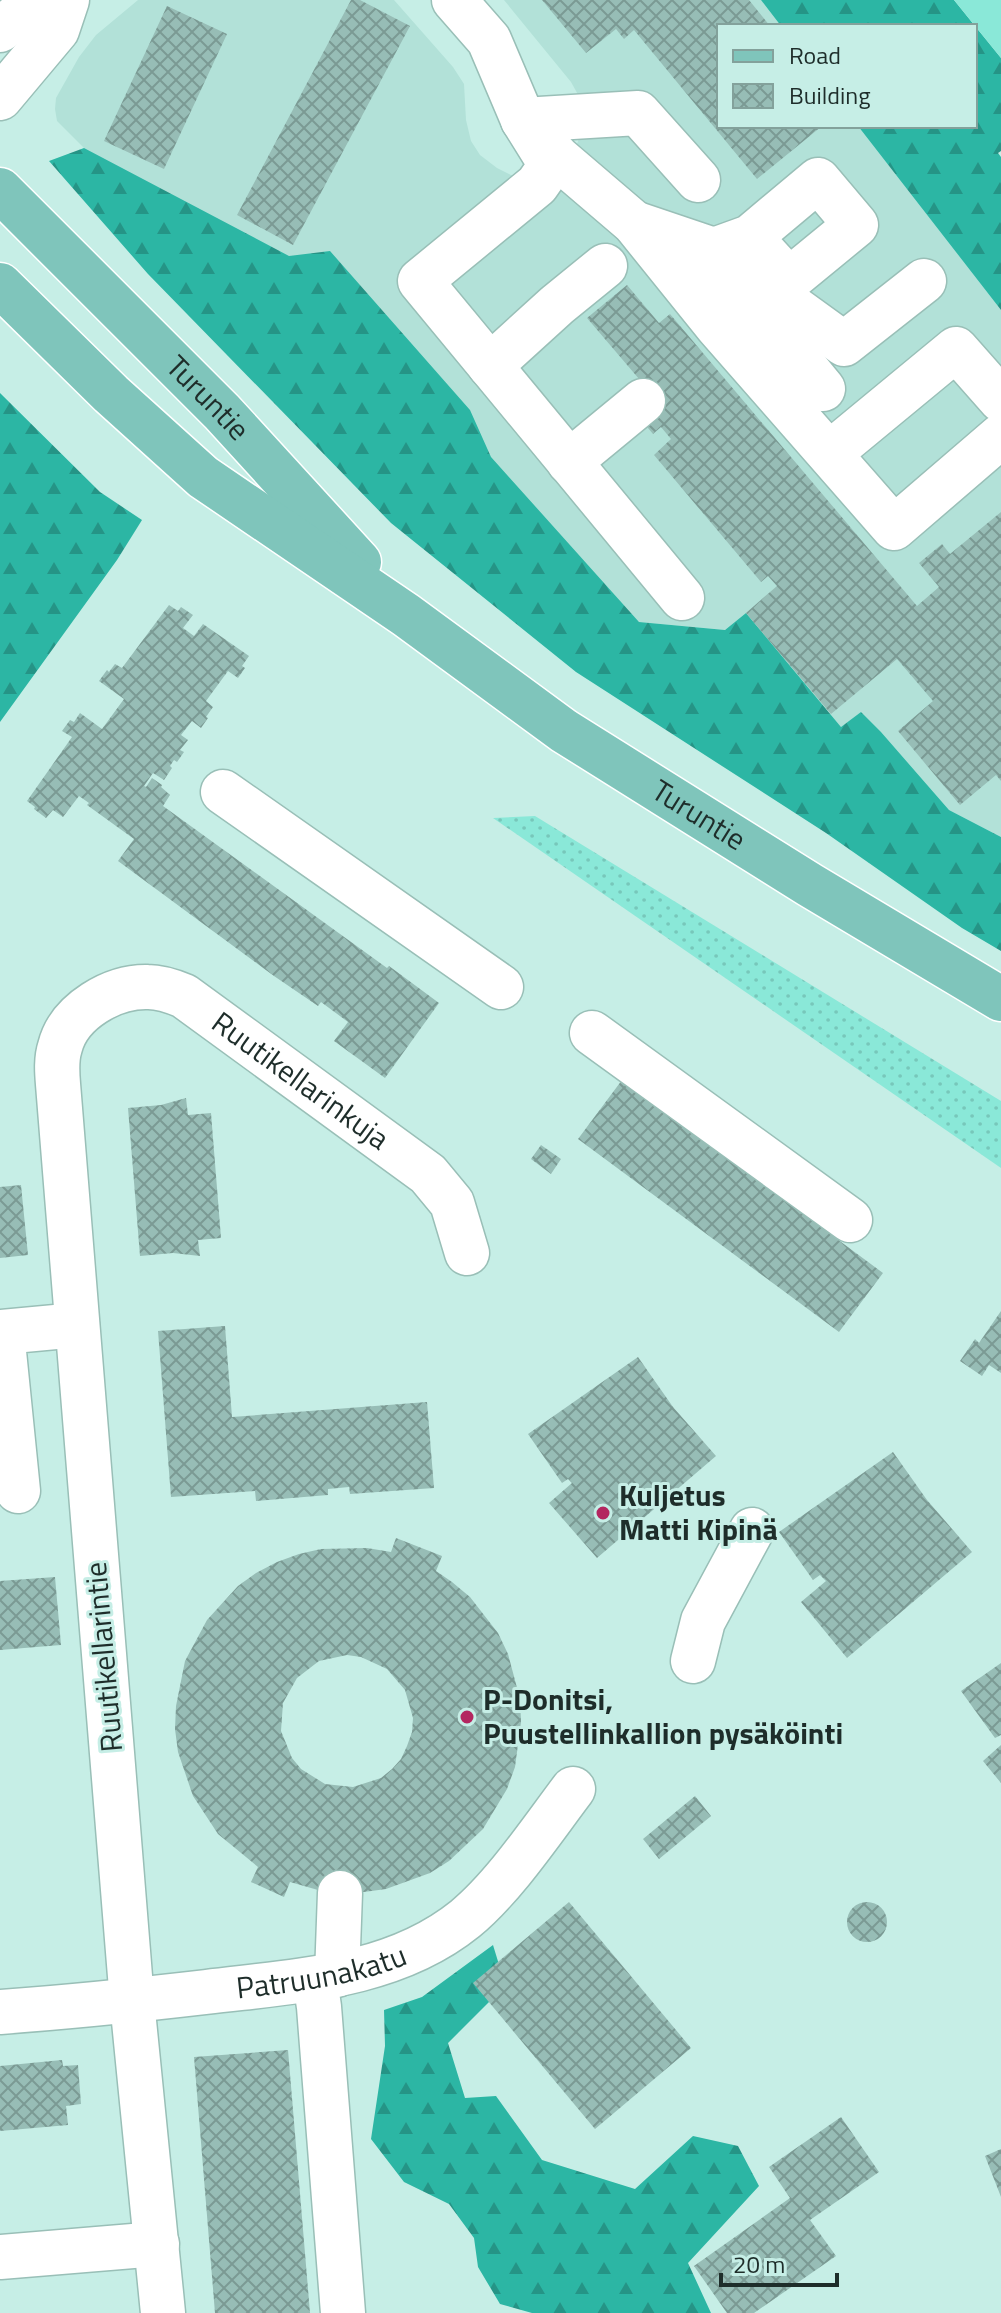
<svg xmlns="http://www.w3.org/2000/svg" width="1001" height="2313" font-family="'Titillium Web',sans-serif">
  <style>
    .built { fill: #b2e1d8 }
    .grass { fill: url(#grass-dots) }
    .forest { fill: url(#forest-firs) }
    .pitch { fill: #8ae8d8 }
    .building { fill: url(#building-cross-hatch); fill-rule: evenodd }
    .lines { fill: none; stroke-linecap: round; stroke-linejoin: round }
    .minor-casing { stroke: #99bfb7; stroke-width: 47 }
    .major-casing { stroke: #fff; stroke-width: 47 }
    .minor { stroke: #fff; stroke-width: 44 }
    .major { stroke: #7fc5bb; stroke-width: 44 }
    .poi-dot { fill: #b32760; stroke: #c6eee6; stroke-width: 3 }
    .labels { text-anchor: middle; stroke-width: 6; stroke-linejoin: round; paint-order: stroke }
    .street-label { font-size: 30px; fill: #1e2d2a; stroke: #c6eee6 }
    .poi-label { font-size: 30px; font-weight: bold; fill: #1e2d2a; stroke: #c6eee6; text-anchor: start }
  </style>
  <defs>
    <pattern id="grass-dots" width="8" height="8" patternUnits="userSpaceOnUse" patternTransform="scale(2)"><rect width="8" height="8" fill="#8ae8d8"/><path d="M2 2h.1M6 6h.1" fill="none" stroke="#77c7ba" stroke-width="1.8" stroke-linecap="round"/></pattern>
    <pattern id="forest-firs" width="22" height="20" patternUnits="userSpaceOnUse" patternTransform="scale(2)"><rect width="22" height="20" fill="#2cb6a4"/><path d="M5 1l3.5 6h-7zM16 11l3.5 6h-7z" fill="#259486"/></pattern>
    <pattern id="building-cross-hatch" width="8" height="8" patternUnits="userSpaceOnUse" patternTransform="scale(2)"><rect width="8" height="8" fill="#97bdb6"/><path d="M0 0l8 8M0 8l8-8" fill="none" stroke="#7b9a94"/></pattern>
  </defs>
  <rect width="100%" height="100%" fill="#c6eee6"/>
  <path class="built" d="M138,0h256l59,67 11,17 2,36 5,21 9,14 17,13 14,7 18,2 46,-28 7,-18 -1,-31 -10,-18 -67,-82h257l20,26h-62v100h139l143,184v527l-52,-27 -68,-78 -19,-19 -21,14 -95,-114 -21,17 -86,-8 -555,-474 -27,-27 -2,-12 1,-11 23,-41 17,-22z"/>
  <path class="grass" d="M535,816l466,285v67l-508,-350z"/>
  <path class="forest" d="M761,0h193l21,26h-194z
    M975,26l26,32v93l-3,2 3,4v153l-143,-184h117z
    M84,148l205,108 41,-5 140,159 21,47 148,165 86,8 21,-17 95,114 20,-15 20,20 68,78 52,27v114l-39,-23 -136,-95 -250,-161 -185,-149 -243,-249 -99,-113z
    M0,393l100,99 42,28 -25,40 -117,162z
    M493,1945l11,36 -12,18 -44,44 17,55 31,-2 46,64 93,29 58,-53 45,10 21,40 -71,77 23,50h-179l-32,-9 -22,-37 -4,-29 -25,-34 -45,-22 -33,-43 14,-93 -1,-36 38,-13z"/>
  <path class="pitch" d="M954,0h47v58z"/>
  <path class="building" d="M351,0h9l50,26 -117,219 -56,-30z
    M542,0h207l21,26h-51v100h103l-65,53 -123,-149 -10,9 -8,-10 -30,24z
    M167,6l60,28 -63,135 -60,-28z
    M627,285l32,38 11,-9 247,292 22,-19 -20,-24 23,-19 8,10 51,-42v269l-5,-6 -36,30 -62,-74 35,-30 -36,-42 -66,55 -85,-101 31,-27 -9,-10 -7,6 -107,-127 17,-16 -10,-12 -8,7 -15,-18 19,-16 -70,-82z
    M169,605l9,6 3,-4 12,8 -10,13 11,8 9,-12 46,32 -7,10 3,2 -7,10 -10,-7 -22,30 7,6 -7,10 2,1 -7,10 -9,-7 -11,14 7,5 -8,10 4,2 -7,10 -3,-2 -4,6 2,2 -8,12 -11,-7 -9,13 2,1 6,-9 10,7 -1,2 9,8 -7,11 224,162 2,-2 50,37 -54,75 -51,-37 14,-19 -27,-20 -3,4 -44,-30 -156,-115 16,-22 -47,-34 2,-2 -10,-7 -16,21 -10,-7 -7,8 -12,-9 1,-2 -8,-6 45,-64 -10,-6 8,-11 4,2 6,-9 22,16 22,-30 -25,-18 8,-11 2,2 6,-8 7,4z
    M622,1080l261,193 -44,59 -261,-193z
    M186,1098l2,17 23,-2 10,125 -23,2 2,16 -27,-3 -33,3 -12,-148 33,-3z
    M541,1145l20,14 -10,15 -20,-15z
    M21,1185l7,70 -28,3v-71z
    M1001,1311v62l-12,-8 -7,11 -22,-15 15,-22 4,4z
    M225,1326l7,91 195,-15 7,86 -84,6 -1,-7 -21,2v6l-72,6 -1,-10 -84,6 -13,-166z
    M638,1357l35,50 43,49 -119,102 -48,-55 23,-20 -4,-4 -6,4 -34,-49z
    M893,1452l34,48 45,52 -125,106 -46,-56 25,-21 -6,-6 -7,5 -34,-48z
    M396,1538l46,18 -6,15 16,11 18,15 28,36 10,21 12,45 1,23 -6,45 -8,22 -24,40 -34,32 -19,12 -44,16 -22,3 -46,-2 -28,-8 -6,15 -33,-15 7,-15 -40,-33 -25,-38 -15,-44 -3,-23 1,-23 9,-45 22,-41 31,-34 18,-13 21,-11 22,-8 22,-5 46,-1 24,4zM347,1655l14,2 26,12 18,21 8,28 -1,14 -5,14 -6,13 -9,10 -11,9 -28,9 -28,-3 -24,-15 -9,-11 -11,-27 2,-28 14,-25 22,-17z
    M55,1577l6,68 -61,5v-69z
    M1001,1663v72l-6,3 -34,-47z
    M1001,1745v38l-18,-22z
    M695,1796l16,20 -52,43 -16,-20z
    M847 1922a20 20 0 1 1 40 0a20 20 0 1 1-40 0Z
    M569,1902l122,146 -96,81 -122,-146z
    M288,2050l22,263h-95l-21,-256z
    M62,2060l1,6 15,-1 3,39 -15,2 2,19 -68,6v-65z
    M841,2117l38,55 -69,48 26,36 -82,57h-27l-33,-47 96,-68 -21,-31z
    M1001,2149v48l-16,-41z"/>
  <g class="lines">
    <defs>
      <g id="minor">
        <path d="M454,0l35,40 34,80 28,45 -14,20 -117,96 262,317"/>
        <path d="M0,30l32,-26 11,-4"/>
        <path d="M0,98l57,-68 10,-30"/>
        <path d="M523,120l115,-7 60,67"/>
        <path d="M538,137l20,21 76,65 83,103 177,202 107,-92"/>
        <path d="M634,223l80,27 130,94 80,-63"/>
        <path d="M714,250l36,-13 68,-57 38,45 -67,55 -39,-43"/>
        <path d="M700,279l81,59 42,51"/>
        <path d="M490,366l67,-61 48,-39"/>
        <path d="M830,453l126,-104 45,51"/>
        <path d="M569,462l74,-61"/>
        <path d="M223,792l278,195"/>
        <path d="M592,1033l258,187"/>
        <path d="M18,1491l-16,-159 75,-7"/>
        <path d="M693,1661l10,-40 49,-91"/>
        <path d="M337,1975l3,-82"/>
        <path d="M315,1980l4,27 24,306"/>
        <path id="s1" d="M0,2012c69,-5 137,-12 206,-20 88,-11 186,-14 259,-73 39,-32 77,-89 108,-130"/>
        <path d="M0,2257l157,-13"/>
        <path id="s2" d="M163,2313l-31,-312 -74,-917c-1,-12 -2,-25 2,-37 9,-36 53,-61 88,-60 13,0 24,4 36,9l244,178 24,29 15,50"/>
      </g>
      <g id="major">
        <path id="s3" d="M0,190l222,222 137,150"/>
        <path id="s4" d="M0,285l111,109 92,83 203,138 158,116 246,154 191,114"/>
      </g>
    </defs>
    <use href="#minor" class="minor-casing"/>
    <use href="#major" class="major-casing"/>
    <use href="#minor" class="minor"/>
    <use href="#major" class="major"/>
  </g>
  <g class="poi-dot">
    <circle cx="603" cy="1513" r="8"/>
    <circle cx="467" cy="1717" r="8"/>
  </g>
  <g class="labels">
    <g class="street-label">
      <text dy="10" stroke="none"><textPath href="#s3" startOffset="294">Turuntie</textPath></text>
      <text dy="10" stroke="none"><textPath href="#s4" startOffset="880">Turuntie</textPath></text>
      <text dy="10" stroke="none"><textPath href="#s2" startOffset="1566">Ruutikellarinkuja</textPath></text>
      <text transform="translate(104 1657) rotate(-95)" y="10">Ruutikellarintie</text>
      <text dy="10" stroke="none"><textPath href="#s1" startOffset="324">Patruunakatu</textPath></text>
    </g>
    <g class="poi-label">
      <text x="619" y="1506">Kuljetus<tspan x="619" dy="34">Matti Kipinä</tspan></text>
      <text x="483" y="1710">P-Donitsi,<tspan x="483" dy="34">Puustellinkallion pysäköinti</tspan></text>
    </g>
  </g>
  <rect x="717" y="24" width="260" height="104" fill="#c6eee6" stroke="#83a19b" stroke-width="2"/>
  <rect x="733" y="50" width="40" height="12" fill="#7fc5bb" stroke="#83a19b" stroke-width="2"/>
  <text x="789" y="64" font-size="24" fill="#1e2d2a">Road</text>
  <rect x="733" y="84" width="40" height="24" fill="url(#building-cross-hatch)" stroke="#83a19b" stroke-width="2"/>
  <text x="789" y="104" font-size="24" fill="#1e2d2a">Building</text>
  <path d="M721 2273v12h116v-12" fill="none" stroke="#1e2d2a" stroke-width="4"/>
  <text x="733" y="2273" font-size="24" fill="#1e2d2a" stroke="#c6eee6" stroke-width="6" paint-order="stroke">20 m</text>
</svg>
